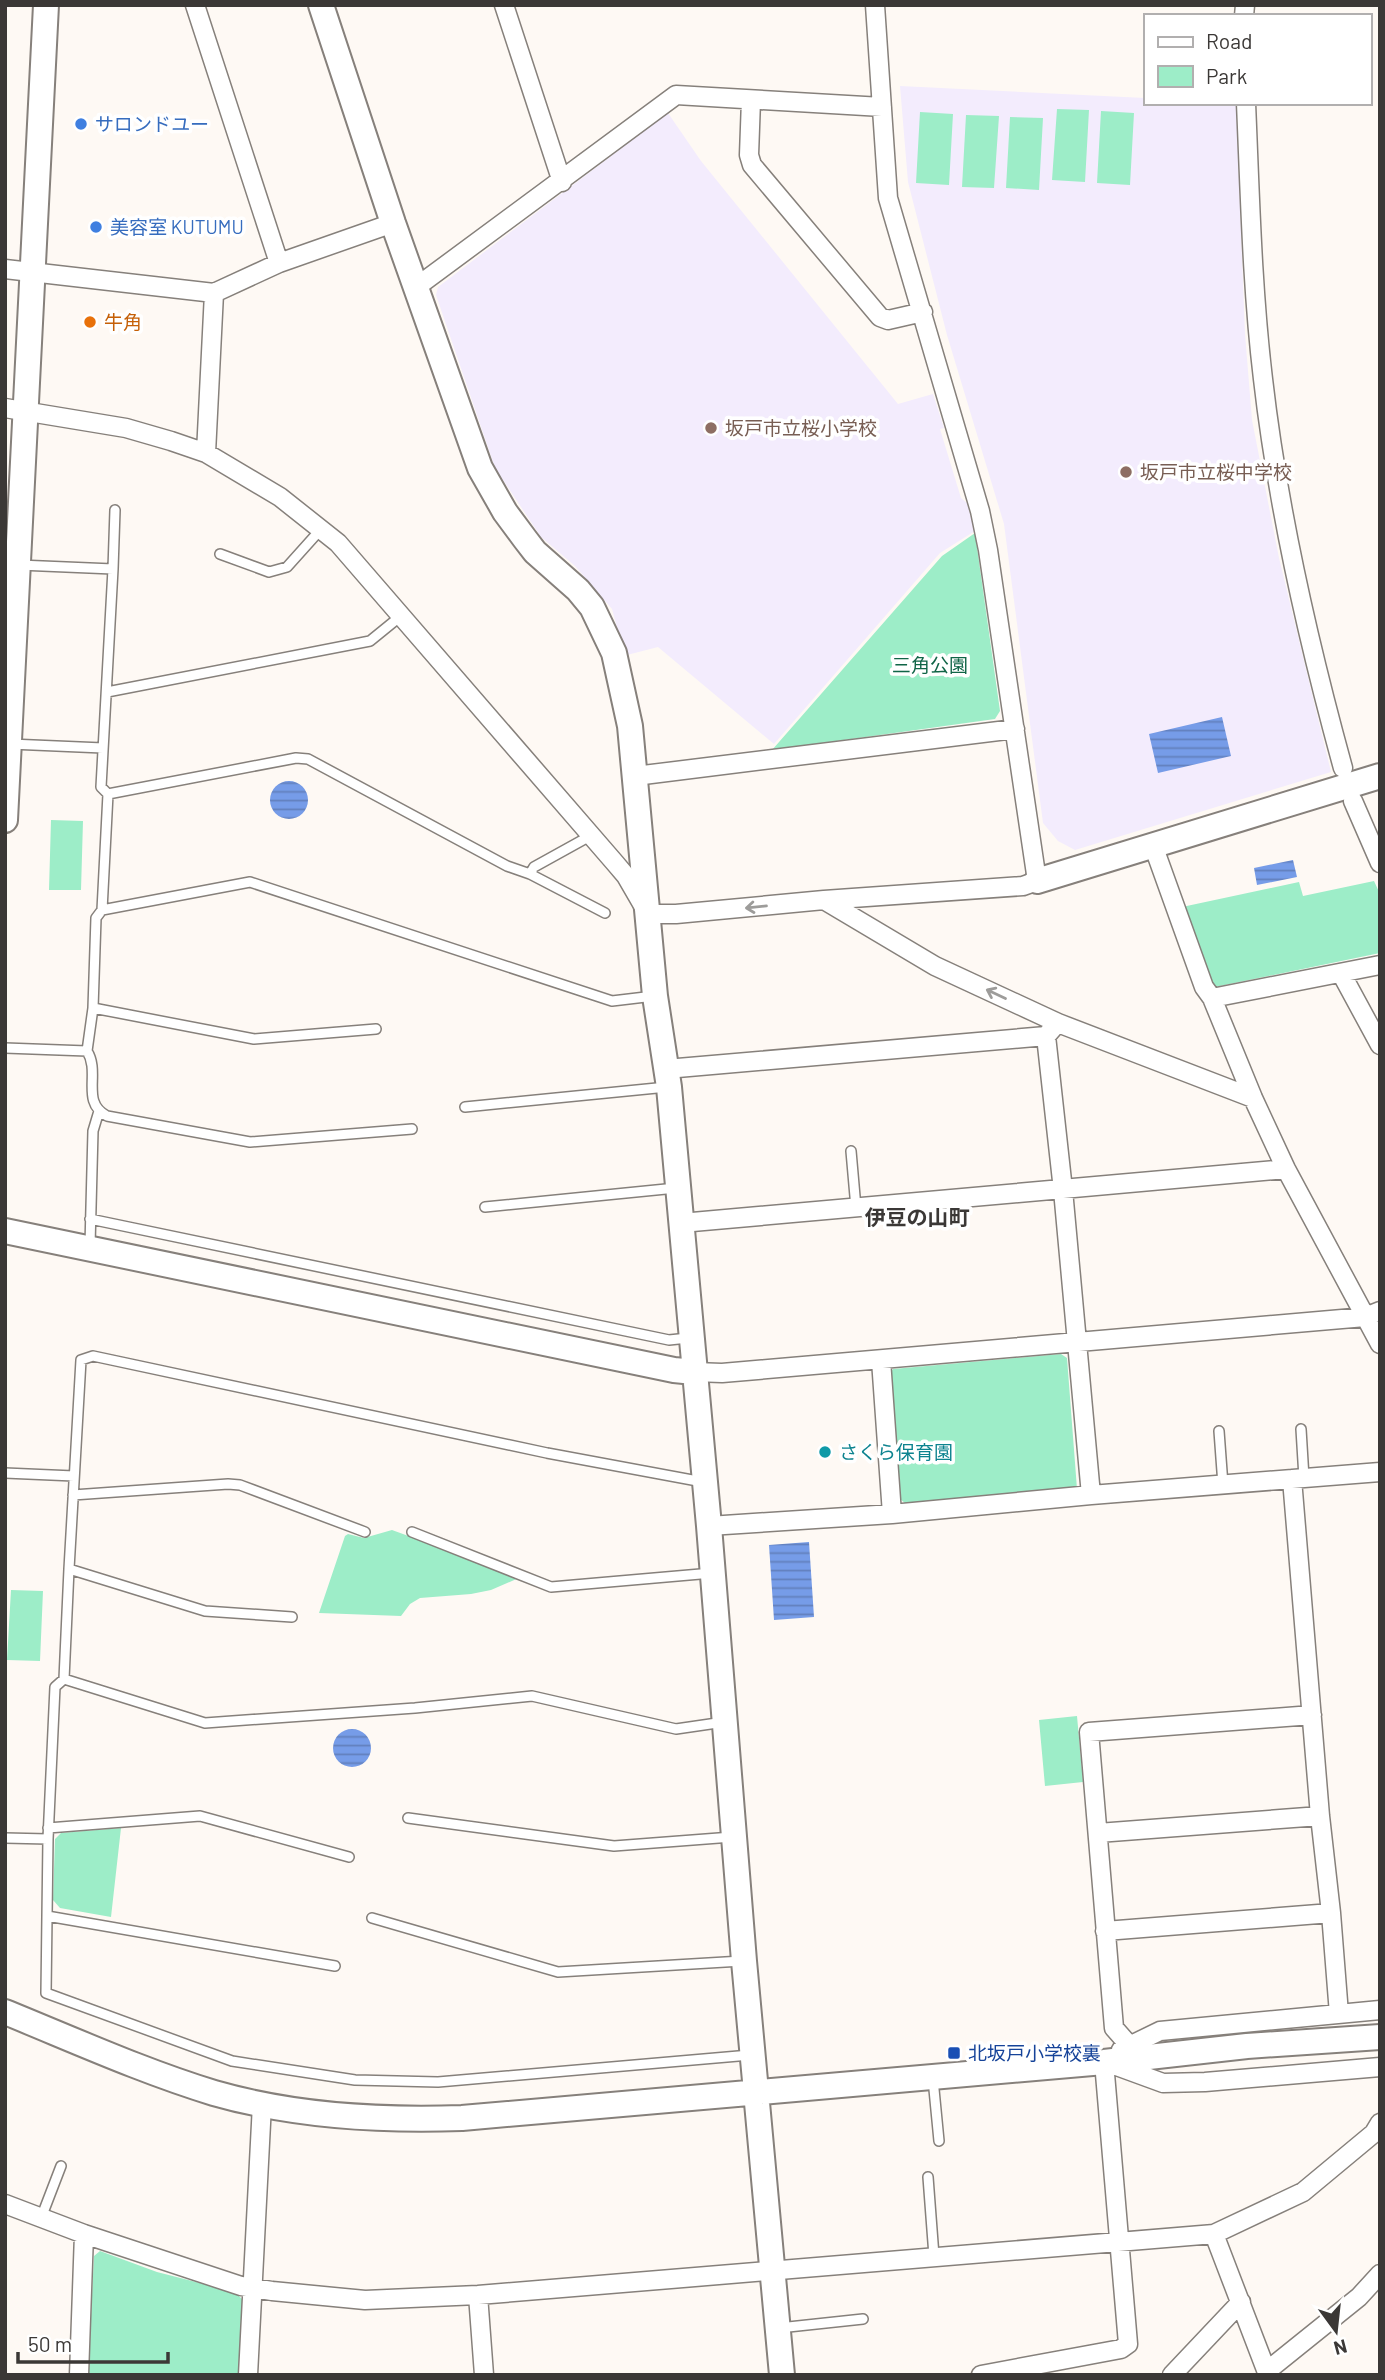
<svg xmlns="http://www.w3.org/2000/svg" width="1385" height="2380" font-family="Barlow,'Noto Sans JP',sans-serif">
  <style>
    .education { fill: #f3ecfd }
    .park { fill: #9dedc8 }
    .water { fill: url(#water-rules) }
    .lines { fill: none; stroke-linecap: round; stroke-linejoin: round }
    .lane-casing { stroke: #86807b; stroke-width: 12 }
    .street-casing { stroke: #86807b; stroke-width: 21 }
    .secondary-casing { stroke: #86807b; stroke-width: 28 }
    .lane { stroke: #fff; stroke-width: 9 }
    .street { stroke: #fff; stroke-width: 18 }
    .secondary { stroke: #fff; stroke-width: 24 }
    .oneway { stroke: #9d9c9a }
    .shop-dot { fill: #3f7fe0; stroke: #fff; stroke-width: 2.5 }
    .food-dot { fill: #e8710a; stroke: #fff; stroke-width: 2.5 }
    .education-dot { fill: #8d6e63; stroke: #fff; stroke-width: 2.5 }
    .culture-dot { fill: #0f9aa8; stroke: #fff; stroke-width: 2.5 }
    .transit-dot { fill: #1a4fb4; stroke: #fff; stroke-width: 2.5 }
    .labels { text-anchor: middle; stroke-width: 7; stroke-linejoin: round; paint-order: stroke }
    .shop-label { font-size: 19px; fill: #366cbe; stroke: #fff; text-anchor: start }
    .food-label { font-size: 19px; fill: #c56008; stroke: #fff; text-anchor: start }
    .education-label { font-size: 19px; fill: #785e54; stroke: #fff; text-anchor: start }
    .park-label { font-size: 19px; fill: #106547; stroke: #fff }
    .culture-label { font-size: 19px; fill: #0d838f; stroke: #fff; text-anchor: start }
    .transit-label { font-size: 19px; fill: #164399; stroke: #fff; text-anchor: start }
    .neighbourhood-label { font-size: 21px; font-weight: bold; fill: #3b3836; stroke: #fff }
  </style>
  <defs>
    <pattern id="water-rules" width="6" height="5" patternUnits="userSpaceOnUse" patternTransform="scale(1.75)"><rect width="6" height="5" fill="#769ce8"/><path d="M0 2.5h6" fill="none" stroke="#6280bd"/></pattern>
  </defs>
  <rect width="100%" height="100%" fill="#fef9f4"/>
  <path class="education" d="M900,86l245,12v5h91l9,231 7,86 27,138 52,214 -256,78 -17,-9 -15,-18 -39,-299 -57,-189 -39,-153z
    M668,113l33,48 197,243 35,-10 11,34 -4,1 21,69 6,5 8,28 -35,22 -166,191 -116,-97 -31,8 -3,-2 -12,-44 -37,-43 -34,-29 -46,-69 -59,-173 2,-8z"/>
  <path class="park" d="M1057,109l32,1 -4,72 -33,-2z
    M1101,111l33,2 -4,72 -33,-2z
    M920,112l33,2 -4,71 -33,-2z
    M966,115l33,1 -5,72 -32,-1z
    M1010,117l33,1 -4,72 -33,-2z
    M975,533l25,178 -5,8 -223,31 170,-194z
    M51,820l32,1 -2,69h-32z
    M1374,881l6,13v59l-165,34 -5,-3 -28,-77 117,-25 4,14z
    M1061,1354l6,4 10,131 -171,15 -7,-6 -10,-123 4,-6z
    M392,1530l129,47 -30,13 -20,4 -51,4 -10,6 -9,12 -82,-3 26,-77 3,-2 16,4z
    M11,1590l32,1 -3,70 -33,-1z
    M1077,1716l6,66 -38,4 -6,-66z
    M121,1828l-10,89 -51,-9 -7,-8 2,-61 6,-6z
    M100,2251l57,21 78,20 9,9 -4,74h-152l6,-119z"/>
  <path class="water" d="M1222,717l9,39 -73,17 -9,-39z
    M270 800a19 19 0 1 1 38 0a19 19 0 1 1-38 0Z
    M1293,860l4,17 -40,8 -3,-17z
    M809,1542l5,75 -40,3 -5,-75z
    M333 1748a19 19 0 1 1 38 0a19 19 0 1 1-38 0Z"/>
  <g class="lines">
    <defs>
      <path id="lane" d="M220,554l49,18 18,-5 35,-39
        M19,565l94,4 2,-59
        M113,569l-12,218 7,7 188,-36 12,1 199,107 23,8 75,39
        M107,692l263,-51 32,-26
        M10,744l93,4
        M530,874l4,-7 56,-31
        M102,910l6,-116
        M93,1008l161,31 122,-10
        M5,1048l82,3 6,-43 3,-90 6,-8 148,-28 362,119 42,-5
        M87,1051c14,22 -7,51 20,65l143,26 162,-13
        M465,1107l202,-20
        M851,1151l5,57
        M485,1207l191,-19
        M90,1219l579,121 19,-2
        M90,1245l3,-114 6,-20
        M1301,1429l3,49
        M1219,1431l4,54
        M5,1473l69,3
        M73,1495l155,-11 12,1 125,47
        M412,1532l139,55 161,-14
        M292,1617l-87,-6 -136,-42 12,-209 12,-4 454,97 156,29
        M64,1679l5,-110
        M408,1818l206,28 118,-9
        M48,1828l152,-12 149,41
        M5,1838l43,1 7,-152 9,-8 141,44 210,-15 117,-12 144,33 48,-7
        M48,1839l-2,154 186,68 123,19 83,2 312,-27
        M47,1916l288,50
        M372,1918l186,54 184,-11
        M933,2079l6,62
        M928,2177l6,79
        M41,2218l20,-52
        M779,2328l84,-9"/>
      <path id="street" d="M195,5l84,258
        M504,5l58,177
        M1244,16l1,-11
        M751,100l-2,55 3,10 128,152 8,3 35,-8
        M1246,103c4,92 6,184 17,276 15,131 45,262 80,389
        M5,269l209,24
        M415,288l261,-193 206,12
        M5,408l121,20 45,13 35,12 74,44 58,46 277,320 11,13 22,38h28l148,-14 199,-14 14,-5 -49,-331 -8,-39 -92,-313 -13,-193
        M206,453l8,-160 65,-30 114,-40
        M635,776l380,-47
        M1353,801l27,62
        M1153,845l51,142 8,11 41,100 33,71 94,175
        M824,900l111,66 123,57 195,75
        M1341,973l39,72
        M1212,998l168,-33
        M1046,1036l17,154 28,305
        M666,1069l380,-33 7,-8
        M681,1223l605,-54
        M881,1360l11,154
        M694,1372l28,1 643,-56 15,-6
        M1292,1479l28,337 11,97 8,101
        M709,1526l183,-12 199,-19 289,-23
        M1098,1833l222,-17
        M1105,1931l226,-18
        M1129,2045l-15,-17 -25,-296 223,-17
        M1121,2050l39,-19 220,-21
        M1111,2064l52,19 42,-1 175,-15
        M5,2204l79,30 157,52 31,5 93,9 113,-5 736,-61 89,-42 71,-59 6,-10
        M1214,2234l54,141
        M478,2295l6,80
        M1267,2371l92,-74 21,-23
        M79,2375l5,-141
        M248,2375l14,-271
        M981,2375l140,-26 7,-5 -24,-282
        M1172,2375l69,-73"/>
      <path id="secondary" d="M321,5l72,218 87,245 25,44 20,27 10,13 43,38 14,17 22,46 16,73 25,270 14,91 40,439 35,435 38,414
        M5,820l41,-815
        M1037,881l343,-105
        M5,1231l669,139 20,2
        M5,2012c69,28 137,59 209,81 80,23 164,28 248,25l642,-56 143,-16 133,-9"/>
    </defs>
    <use href="#lane" class="lane-casing"/>
    <use href="#street" class="street-casing"/>
    <use href="#secondary" class="secondary-casing"/>
    <use href="#lane" class="lane"/>
    <use href="#street" class="street"/>
    <use href="#secondary" class="secondary"/>
  </g>
  <defs><path id="oneway-shaft" d="M-6 0H5M1.5-3L5.5 0L1.5 3" fill="none" stroke-width="1.6" stroke-linecap="round" stroke-linejoin="round" transform="scale(1.75)"/></defs>
  <g class="oneway">
    <use href="#oneway-shaft" transform="translate(756 907) rotate(174)"/>
    <use href="#oneway-shaft" transform="translate(996 994) rotate(-155)"/>
  </g>
  <g class="shop-dot">
    <circle cx="81" cy="124" r="7"/>
    <circle cx="96" cy="227" r="7"/>
  </g>
  <circle class="food-dot" cx="90" cy="322" r="7"/>
  <g class="education-dot">
    <circle cx="711" cy="428" r="7"/>
    <circle cx="1126" cy="472" r="7"/>
  </g>
  <circle class="culture-dot" cx="825" cy="1452" r="7"/>
  <rect class="transit-dot" x="947" y="2046" width="14" height="14" rx="3.5"/>
  <g class="labels">
    <g class="shop-label">
      <text x="95" y="131">サロンドユー</text>
      <text x="110" y="234">美容室 KUTUMU</text>
    </g>
    <g class="food-label">
      <text x="104" y="329">牛角</text>
    </g>
    <g class="education-label">
      <text x="725" y="435">坂戸市立桜小学校</text>
      <text x="1140" y="479">坂戸市立桜中学校</text>
    </g>
    <g class="park-label">
      <text x="930" y="672">三角公園</text>
    </g>
    <g class="culture-label">
      <text x="839" y="1459">さくら保育園</text>
    </g>
    <g class="transit-label">
      <text x="968" y="2060">北坂戸小学校裏</text>
    </g>
    <g class="neighbourhood-label">
      <text x="917" y="1225">伊豆の山町</text>
    </g>
  </g>
  <rect width="1385" height="2380" fill="none" stroke="#3b3836" stroke-width="14"/>
  <rect x="1144" y="14" width="228" height="91" fill="#ffffff" stroke="#b1afaf" stroke-width="2"/>
  <rect x="1158" y="37" width="35" height="10" fill="#ffffff" stroke="#b1afaf" stroke-width="2"/>
  <text x="1206" y="49" font-size="21" fill="#3b3836">Road</text>
  <rect x="1158" y="66" width="35" height="21" fill="#9dedc8" stroke="#b1afaf" stroke-width="2"/>
  <text x="1206" y="84" font-size="21" fill="#3b3836">Park</text>
  <g transform="translate(1336 2331) rotate(165)" stroke="#ffffff" stroke-width="5" paint-order="stroke">
  <path d="M0-5L12 26L0 18L-12 26Z" fill="#3b3836"/>
  <text y="-10" font-size="19" font-weight="bold" text-anchor="middle" fill="#3b3836">N</text>
  </g>
  <path d="M18 2352v10h150v-10" fill="none" stroke="#3b3836" stroke-width="3.5"/>
  <text x="28" y="2352" font-size="21" fill="#3b3836" stroke="#ffffff" stroke-width="5" paint-order="stroke">50 m</text>
</svg>
